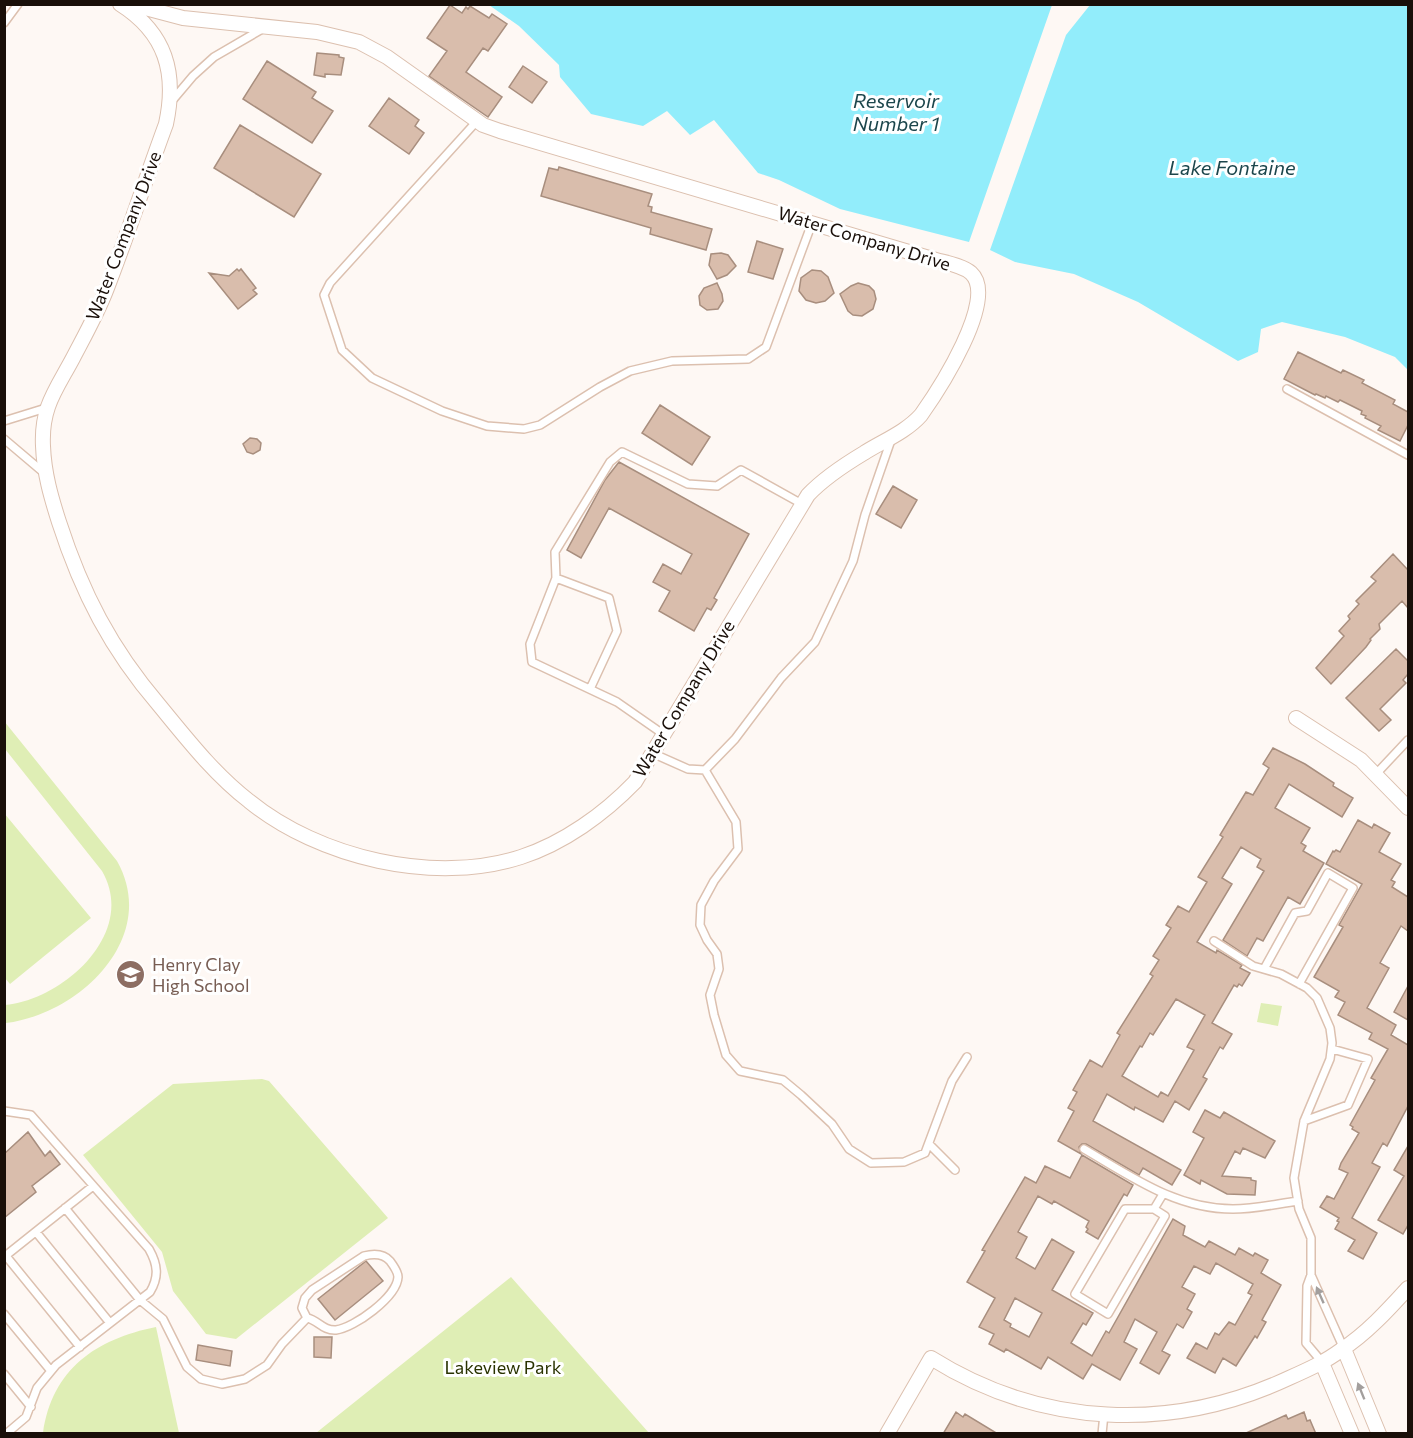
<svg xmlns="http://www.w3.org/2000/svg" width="1413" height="1438" font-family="Commissioner,sans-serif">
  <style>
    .green { fill: #dfeeb5 }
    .water { fill: #92edfb }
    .building { fill: #d9bdac; stroke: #a88e7e; stroke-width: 1.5; fill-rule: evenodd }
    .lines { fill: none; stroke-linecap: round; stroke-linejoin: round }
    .service-casing { stroke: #dcc0af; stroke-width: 10 }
    .minor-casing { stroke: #dcc0af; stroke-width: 16 }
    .service { stroke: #fff; stroke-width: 7 }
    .minor { stroke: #fff; stroke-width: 14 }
    .oneway { fill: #a39f9d }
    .labels { text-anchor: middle; stroke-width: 6; stroke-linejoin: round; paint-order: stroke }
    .street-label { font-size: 18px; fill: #190f09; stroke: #fff }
    .education-label { font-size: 18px; fill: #785e54; stroke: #fff; text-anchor: start }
    .park-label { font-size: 18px; fill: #293200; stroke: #fff }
    .water-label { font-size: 20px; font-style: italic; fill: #1c464c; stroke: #fff }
  </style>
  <rect width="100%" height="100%" fill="#fef8f4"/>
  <path class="green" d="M4,721l113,140c43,76 -37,153 -111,162h-1v-18c58,-5 133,-72 97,-134l-97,-122z
    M4,813l87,105 -81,66 -6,-7z
    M1261,1003l21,3 -4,20 -21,-4z
    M262,1079l7,2 119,137 -152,121 -30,-5 -33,-43 -11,-39 -79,-97 90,-71z
    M511,1277l138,156h-333z
    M156,1327l23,106h-136c9,-64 53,-94 113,-106z"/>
  <path class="water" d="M489,5l563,-1v1l-83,237 -129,-33 -61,-29 -21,-7 -44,-53 -24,15 -23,-24 -24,15 -52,-12 -31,-37 -1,-12 -40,-39z
    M1090,5h318v365l-13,-13 -50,-20 -63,-15 -21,7 -3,23 -20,9 -100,-59 -64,-28 -59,-12 -25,-12 76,-215z"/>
  <path class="building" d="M450,5l12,8 4,-6 2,2 2,-3 19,12 3,-4 15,10 -19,27 -5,-3 -17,24 36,25 -14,20 -59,-41 18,-25 -20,-13z
    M317,53l22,2v2l5,1 -3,17 -16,-1v3l-11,-2z
    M267,61l49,31 -4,6 21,13 -21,32 -69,-44z
    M523,66l24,16 -15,21 -23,-16z
    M389,98l30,22 -4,6 9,7 -15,21 -40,-28z
    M240,125l81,49 -27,43 -80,-49z
    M559,167l93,27 -4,12 4,1 -1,5 61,17 -6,21 -56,-16 1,-6 -110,-32 8,-28 9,2z
    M757,241l26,8 -10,30 -25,-7z
    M721,253l7,2 8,11 -9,9 -10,4 -8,-14 2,-11z
    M237,269l2,2 2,-2 15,19 -3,2 4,4 -19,15 -29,-36 20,3z
    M812,270l9,1 7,6 6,16 -9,8 -9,2 -10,-3 -7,-9 2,-13z
    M717,283l5,11 1,7 -5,8 -11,1 -7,-5 -1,-9 5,-8z
    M858,283l11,3 5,5 2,8 -3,10 -11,7 -9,-1 -5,-4 -8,-17 11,-8z
    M1298,352l43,21 2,-3 21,10 -2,3 33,17 -2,4 15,8v13l-8,16 -22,-11 3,-4 -16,-8 1,-2 -5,-2 1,-3 -22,-11 -2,2 -12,-6 -1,2 -9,-4 -1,1 -31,-16z
    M660,405l50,32 -18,28 -50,-32z
    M250,438l7,1 4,4 -1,7 -7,4 -6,-2 -4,-8z
    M619,462l130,72 -35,64 3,2 -6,10 -4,-2 -13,23 -35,-20 11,-20 -17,-9 10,-18 18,10 11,-20 -83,-46 -28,50 -14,-8 38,-70z
    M893,486l24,14 -16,28 -25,-14z
    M1393,554l15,16v38l-6,-7 -23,23 1,5 -10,10 1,1 -5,7 -35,37 -15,-16 28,-32 -5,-5 11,-12 -2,-3 11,-12 -3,-3 20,-20 -5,-4z
    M1396,649l12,12v13l-5,6 3,3 -26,26 11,11 -12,11 -33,-33z
    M1273,748l32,16 29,19 -1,3 20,12 -11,19 -53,-33 -14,24 35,20 -9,15 5,3 -3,5 21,12 -24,41 -12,-7 -25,44 -6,-3 -10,18 -24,-16 41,-69 -7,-4 4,-8 -20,-12 -19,31 10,6 -35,58 19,11 1,-3 25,15 -2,3 10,5 -8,13 -3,-2 -2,3 -3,-2 -22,38 20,11 -9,15 -3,-2 -17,30 4,2 -18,31 -14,-9 -12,21 -28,-15 -1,3 -27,-16 -14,27 88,49 -9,15 -29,-17 -4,7 -53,-31h-4l-3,3 2,7 -23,-13 16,-30 -6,-3 9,-16 -4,-2 17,-30 12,7 18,-32 -3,-2 36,-57 -3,-2 9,-14 -6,-4 18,-28 -5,-3 12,-19 11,6 18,-30 -9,-5 25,-40 -3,-2 26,-43 7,3 16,-27 -6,-4zM1176,999l29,16 -18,32 7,3 -26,46 -7,-4 -3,5 -36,-21 18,-30 2,1 8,-14 3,2z
    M1358,820l14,8 2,-4 16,9 -11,19 22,12 -10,16 4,2 -3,5 16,10v34l-7,-5 -21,37 9,5 -22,40 29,17 -5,10 17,10v61l-21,40 -4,-3 -11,20 8,4 -28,51 25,15 -14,26 -15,-8 7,-11 -20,-11 4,-7 -2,-1 2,-3 -19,-11 7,-11 7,3 14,-26 -9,-4 2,-6 18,-30 -7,-4 1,-2 -3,-2 25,-45 -4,-2 17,-29 -19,-10 3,-6 -34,-18 7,-13 -10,-5 4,-6 -25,-14 29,-50 -4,-2 23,-41 -36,-20 7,-13 1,1 2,-2 4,2z
    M1408,986v34l-14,-8z
    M1205,1110l15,8 4,-6 51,29 -10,17 -22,-10 -3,6 -5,-3 -13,25 29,2v2l5,1 -1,14 -28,-1 -26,-14 -1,4 -16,-9 20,-37 -11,-6z
    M28,1132l17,24 5,-5 10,13 -28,22 4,6 -32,26v-64z
    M1408,1146v79l-5,9 -25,-14 26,-44 -10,-6z
    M1082,1155l51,30 -6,11 -3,-2 -26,45 -12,-7 2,-3 -2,-2 3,-6 -35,-20 -2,3 -14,-8 -20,36 9,5 -11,21 19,11 17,-30 22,13 -22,38 41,23 -7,12 -3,-2 -12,20 21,13 14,-25 3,2 64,-114 12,7 -2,9 22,12 4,-6 26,14 4,-7 14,8 2,-3 13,7 -7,13 20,12 -19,35 4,2 -9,16 -2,-2 -19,30 -13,-8 -8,15 -28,-15 9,-15 11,6 8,-16 4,2 10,-13 6,3 17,-30 -4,-2 5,-9 -37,-21 -6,11 -16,-8 -12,21 13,7 -8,15 5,3 -9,16 -6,-4 -15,27 8,4 -11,19 -19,-11 17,-31 -22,-13 -11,23 13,7 -17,31 -28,-16 -9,15 -35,-22 -7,12 -35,-20 -2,3 -15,-8 5,-10 -15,-7 16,-29 -28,-16 18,-31 -3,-1 43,-73 11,6 9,-17 25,12zM1015,1298l27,15 -13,24 -19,-10 1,-3 -7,-4z
    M366,1261l17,20 -48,39 -17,-21z
    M314,1337h18l-1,21 -17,-1z
    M198,1345l34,6 -2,15 -34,-6z
    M956,1412l7,5 2,-3 33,20h-55z
    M1304,1412l3,9 3,-1 6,14h-72l42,-19 2,4z"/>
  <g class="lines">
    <defs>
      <path id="service" d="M4,23l14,-19
        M171,102l22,-26 21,-19 50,-29
        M477,121l-147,162 -6,12 18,55 30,28 70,33 45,15 37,3 16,-4 60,-38 30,-16 42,-10 76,-2 18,-12 46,-124
        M1287,389l121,66
        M4,421l42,-13
        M4,439l39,33
        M556,578l53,20 8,33 -27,58
        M663,734l-46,-32 -85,-40 -2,-18 26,-66 -1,-26 55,-90 12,-10 66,32 29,2 24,-16 61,34
        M652,753l36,16 17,1 30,-31 46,-61 34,-36 38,-81 12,-46 26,-75
        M705,770l31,52 2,27 -24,32 -13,24 -1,20 7,15 10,14 2,15 -9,26 4,20 12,40 14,16 43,9 18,15 31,29 17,25 22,14 33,-1 21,-9 27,-72 15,-24
        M1376,774l32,-34
        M1214,941l39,25 28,8 26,14 10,10 13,30 2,15 -2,16 -26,62 -10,57 5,31 12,29v37
        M1264,969l31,-56 12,-2 21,-38 25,15 -54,96
        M4,1111l27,4 118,134c9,16 10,28 1,43l-94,73 -19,23 -11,29 -20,17
        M1304,1121l44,-16 20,-46 -36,-10
        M930,1145l25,25
        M1084,1149c48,28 92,60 149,60 22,0 43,-5 65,-8
        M65,1208l75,92 23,19 24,48 14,12 21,5 23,-5 22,-14 15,-21 25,-26c11,2 16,13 29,12 18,-2 61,-33 62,-53 0,-5 -5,-12 -8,-16 -7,-8 -18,-7 -26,-5l-52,34 -7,8 -3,10 5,10
        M1154,1209h-29l-50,85 33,20 57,-98 -11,-7 9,-15
        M36,1232l74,91
        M6,1256l74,91
        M4,1257l89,-71
        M4,1314l47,57
        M1322,1362l-16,-19 1,-57 4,-11 33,74
        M4,1374l27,33
        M1102,1434l2,-20"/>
      <path id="minor" d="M120,4c46,29 57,69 46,120 -20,54 -38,110 -59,164 -9,24 -22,47 -34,70 -17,32 -32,49 -30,88 1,27 8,51 16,76 23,71 52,127 100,183 28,34 55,69 90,96 70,57 185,84 272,56 43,-14 83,-43 114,-75l173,-287c16,-17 36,-30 56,-42 19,-12 42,-21 57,-38 17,-24 78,-117 50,-142 -8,-7 -24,-10 -35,-13l-436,-129 -17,-6 -96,-68 -28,-15 -42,-10 -134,-14 -53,-14
        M1296,718l65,42 47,48
        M1344,1349l35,85
        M1322,1363l30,71
        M887,1434l44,-76c110,69 240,75 358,20 18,-8 36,-16 52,-28 25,-16 47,-40 67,-62"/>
    </defs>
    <use href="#service" class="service-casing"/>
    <use href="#minor" class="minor-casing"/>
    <use href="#service" class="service"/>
    <use href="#minor" class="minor"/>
  </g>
  <defs><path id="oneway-solid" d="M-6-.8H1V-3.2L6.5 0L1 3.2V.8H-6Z" transform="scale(1.5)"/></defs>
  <g class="oneway">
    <use href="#oneway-solid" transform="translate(1320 1295) rotate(-114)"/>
    <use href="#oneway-solid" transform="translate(1361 1391) rotate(-112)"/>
  </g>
  <defs>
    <symbol id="school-disc" viewBox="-11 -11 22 22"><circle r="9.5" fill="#8d6e63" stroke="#fff"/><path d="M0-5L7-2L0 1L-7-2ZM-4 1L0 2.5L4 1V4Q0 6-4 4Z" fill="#fff"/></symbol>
  </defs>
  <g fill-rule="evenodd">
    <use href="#school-disc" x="114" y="958" width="33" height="33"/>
  </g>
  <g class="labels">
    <g class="street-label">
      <text transform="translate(124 236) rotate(-69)" y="6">Water Company Drive</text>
      <text transform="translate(864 239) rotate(17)" y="6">Water Company Drive</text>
      <text transform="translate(684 699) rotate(-59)" y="6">Water Company Drive</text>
    </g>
    <g class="education-label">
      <text x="152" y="971">Henry Clay<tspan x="152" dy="21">High School</tspan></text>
    </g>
    <g class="park-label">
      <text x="503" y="1374">Lakeview Park</text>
    </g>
    <g class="water-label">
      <text x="896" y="108">Reservoir<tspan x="896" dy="23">Number 1</tspan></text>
      <text x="1232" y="175">Lake Fontaine</text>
    </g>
  </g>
  <rect width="1413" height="1438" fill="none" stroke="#190f09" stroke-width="12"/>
</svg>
